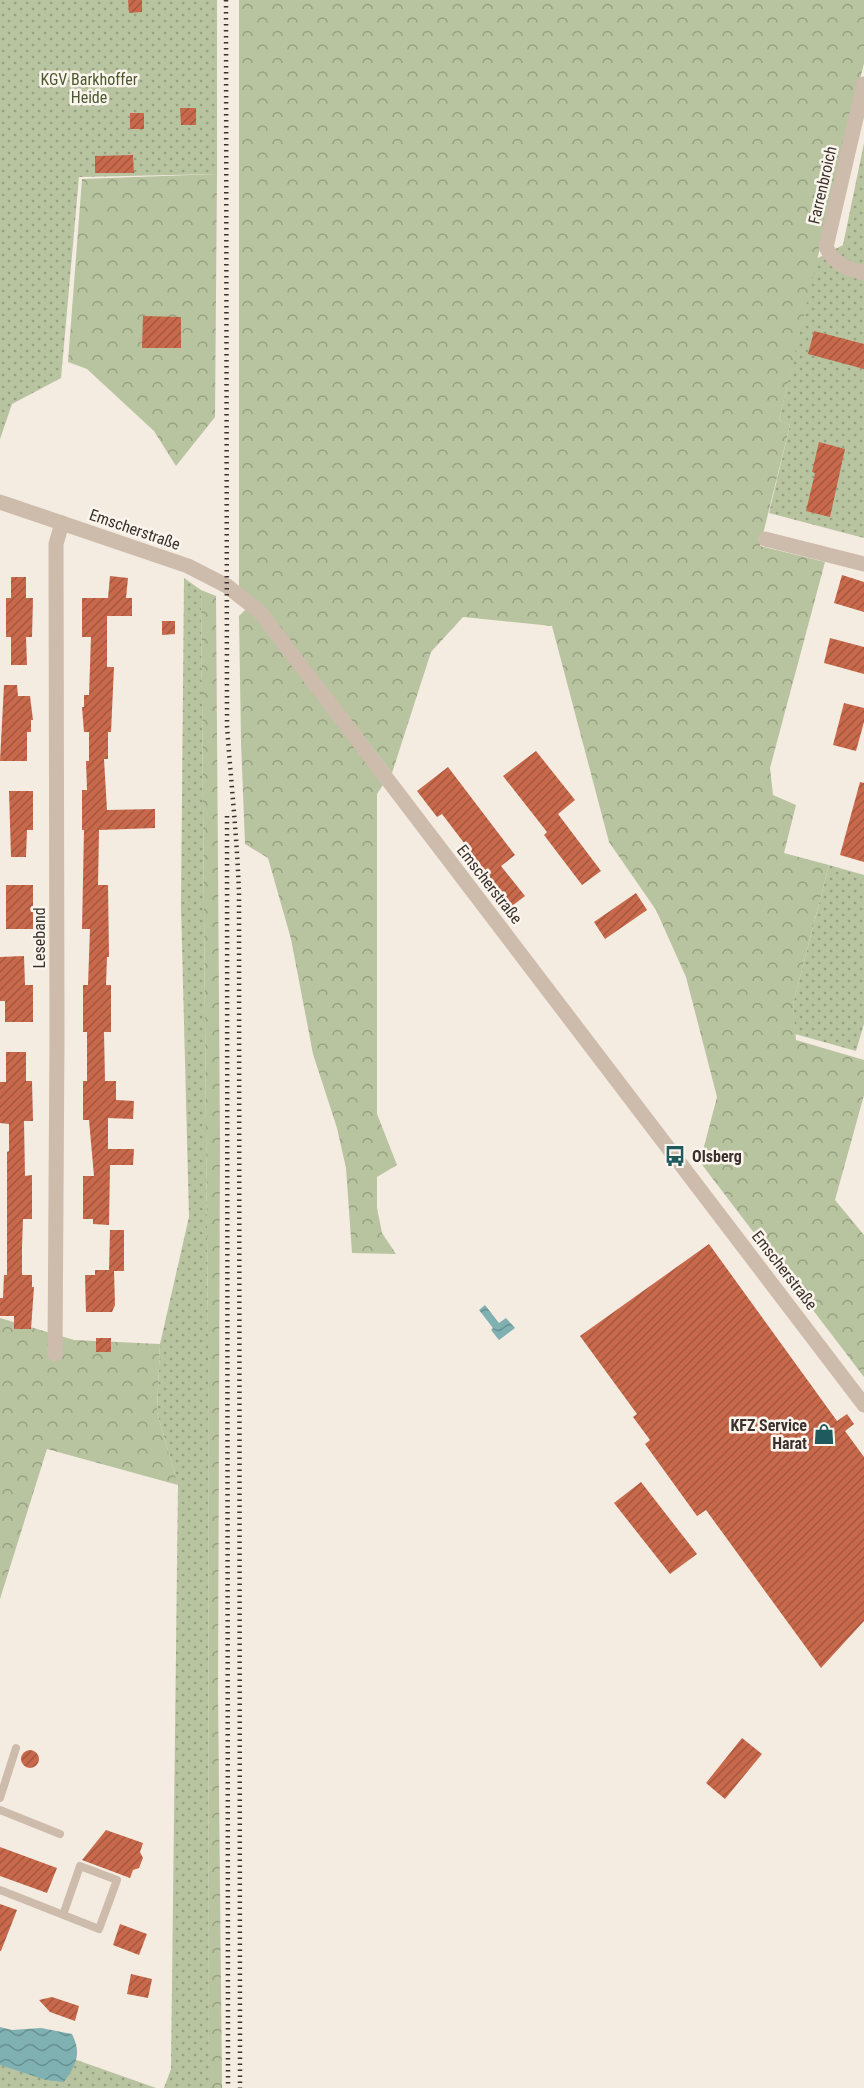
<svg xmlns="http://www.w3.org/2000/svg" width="864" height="2088" font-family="'Roboto Condensed',sans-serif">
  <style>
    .grass { fill: url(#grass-dots) }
    .forest { fill: url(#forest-crowns) }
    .water { fill: url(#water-waves) }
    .building { fill: url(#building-hatch) }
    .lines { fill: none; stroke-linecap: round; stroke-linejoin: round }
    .service { stroke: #cdbbac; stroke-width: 8 }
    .minor { stroke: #cdbbac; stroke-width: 15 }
    .tertiary { stroke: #cdbbac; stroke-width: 15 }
    .rail { stroke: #3b302b; stroke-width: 4.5; stroke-dasharray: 1.5 4.5; stroke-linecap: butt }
    .labels { text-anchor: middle; stroke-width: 5; stroke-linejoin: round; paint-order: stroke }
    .park-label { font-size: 16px; fill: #4a5a2e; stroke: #fbf5ee }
    .street-label { font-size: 16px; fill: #3b302b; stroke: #fbf5ee }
    .poi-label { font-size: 16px; font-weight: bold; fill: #3b302b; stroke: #fbf5ee; text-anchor: start }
  </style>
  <defs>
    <pattern id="grass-dots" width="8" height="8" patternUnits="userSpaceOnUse" patternTransform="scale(1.5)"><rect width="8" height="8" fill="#b8c4a0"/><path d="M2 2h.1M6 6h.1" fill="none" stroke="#97a083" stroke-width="1.8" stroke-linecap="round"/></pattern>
    <pattern id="forest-crowns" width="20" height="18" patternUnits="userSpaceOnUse" patternTransform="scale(1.5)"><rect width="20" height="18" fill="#b8c4a0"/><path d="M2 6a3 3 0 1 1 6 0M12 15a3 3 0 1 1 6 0" fill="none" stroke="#97a083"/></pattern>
    <pattern id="water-waves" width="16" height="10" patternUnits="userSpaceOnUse" patternTransform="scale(1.5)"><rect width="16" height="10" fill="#7fb0b2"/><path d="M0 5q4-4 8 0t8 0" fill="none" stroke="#699091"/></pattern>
    <pattern id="building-hatch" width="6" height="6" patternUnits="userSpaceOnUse" patternTransform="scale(1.5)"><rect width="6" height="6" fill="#c8694b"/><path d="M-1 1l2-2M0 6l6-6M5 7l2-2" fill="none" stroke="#a4573f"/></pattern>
  </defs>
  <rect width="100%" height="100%" fill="#f4ebe1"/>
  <path class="grass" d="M0,0h217v174l-138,3 -18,201 -49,26 -12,35z
    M864,143v395l-95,-25 21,-88 -11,-5 37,-161 27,-14z
    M184,578l17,12 7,747 1,751h-45l7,-19 7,-584 -21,-73 3,-68 29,-127 -8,-311z
    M829,865l35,10v149l-8,27 -61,-17 -2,-30z
    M0,2033l156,55h-156z"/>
  <path class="forest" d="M239,0h625v63l-85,357 11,5 -30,121 65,16 -55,206 3,27 23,10 -12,48 45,12 -36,139 3,36 68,20v35l-29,105 29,35v142l-164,-215 17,-65 -31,-120 -30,-67 -47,-68 -57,-216 -89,-9 -32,35 -39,121 -121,-157 -32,-26z
    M217,174l-2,243 -39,49 -22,-35 -67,-62 -19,-7 14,-183z
    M201,590l15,6 4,546 -2,549 4,397h-13l-1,-751z
    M248,607l135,178 -6,9v320l20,51 -20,12v31l5,25 14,21 -44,-1 -6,-85 -9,-40 -24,-74 -22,-115 -23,-81 -23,-14 -4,-102 -2,-126z
    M0,1318l74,22 86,4 -3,68 21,73 -131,-36 -47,150z"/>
  <path class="water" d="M485,1305l14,18 7,-5 9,10 -16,12 -8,-10 2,-2 -14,-18z
    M0,2027l12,3 29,-2 31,6c10,20 4,30 -8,48l-18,-2 -46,-15z"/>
  <path class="building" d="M128,0h14v12l-13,1z
    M180,108h16v17h-15z
    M130,113h14v16h-14z
    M133,155l1,18h-39v-17z
    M143,316l38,1v31h-39z
    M814,331l50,13v25l-56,-15z
    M819,442l26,7 -15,68 -24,-6 9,-38 -3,-1z
    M842,575l22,7v30l-30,-9z
    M110,576l18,2 -2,20h6v18h-25v51h7l-3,65h-3v27h-4l3,51 48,-1v19l-56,2 -1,55h10l1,72h-2l-1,28h5v47h-7l1,49h11v19l18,1 -1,18 -25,-1v31h26l-1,16h-23l-1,60 -16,-1v-5h-10v-43h11l-5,-56h-6v-39h4v-49h-4v-47h5l2,-56h-8l2,-99h-2v-40h5l-1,-29h3v-29h-5l-2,-25h2v-12h5l2,-58h-9v-39h26z
    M11,577h15v21h7l-1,39h-6l1,28h-16v-28h-5v-39h5z
    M162,621h13v13l-13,1z
    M830,638l34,9v27l-40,-11z
    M4,685h13l1,11h12l3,24h-2v12h-4v29h-27z
    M844,703l20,5v14l-8,29 -23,-6z
    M536,751l39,49 -17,14 43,57 -19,14 -38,-50 3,-3 -44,-56z
    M448,767l67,88 -14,11 24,30 -13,10 -70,-92 -5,3 -20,-26z
    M860,782l4,1v79l-24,-7z
    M9,791h24v39h-6l-1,27h-15z
    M6,885h27v44h-27z
    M636,893l11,17 -42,29 -11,-17z
    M24,956l1,29h8v37h-28v-21h-5v-44z
    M6,1052h20v29h6l1,40h-9l1,55 7,-1v44h-9l-1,28v28h10v12h2l-3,42h-17v-13h-14v-18h3l1,-23h3v-123l2,-1v-27l-9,-1v-41h6z
    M110,1230h14v41h-10l1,34 -3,7h-26l-1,-37h10v-5h14z
    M709,1244l128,177 10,-7 7,10 -9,7 19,26v164l-43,47 -115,-158 -9,6 -52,-72 5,-4 -17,-23 4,-3 -57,-78z
    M96,1338h15v14h-15z
    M641,1482l56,72 -27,20 -56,-71z
    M742,1738l20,16 -37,45 -19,-16z
    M21 1759a9 9 0 1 1 18 0a9 9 0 1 1-18 0Z
    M106,1830l37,13 -3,9 3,6 -4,10 -6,2 -3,8 -48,-18z
    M0,1847l57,21 -10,25 -47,-17z
    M0,1904l17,6 -16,41h-1z
    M120,1924l27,10 -8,21 -26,-10z
    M131,1974l21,5 -4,19 -21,-4z
    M52,1997l27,9 -4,15 -25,-9 -11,-12z"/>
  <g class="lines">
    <path class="service" d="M0,1798l16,-50
      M0,1810l60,24
      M0,1890l99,39 18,-49 -37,-14 -17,49"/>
    <path class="minor" d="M864,84l-38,163c8,16 20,22 38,26
      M765,539l99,25
      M55,1354l2,-317 -1,-493 6,-21"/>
    <path class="tertiary" d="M0,502l188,64 39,20 33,26 604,793"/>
    <path class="rail" d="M226,0l1,726c4,56 10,111 12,167l1,1195
      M227,816l1,1272"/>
  </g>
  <defs>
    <symbol id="bus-bare" viewBox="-9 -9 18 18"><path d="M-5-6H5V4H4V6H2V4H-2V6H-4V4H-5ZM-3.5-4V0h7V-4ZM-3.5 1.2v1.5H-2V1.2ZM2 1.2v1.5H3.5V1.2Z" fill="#1f5a5e" stroke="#fbf5ee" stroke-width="2.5" paint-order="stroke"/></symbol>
    <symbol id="shop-bare" viewBox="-9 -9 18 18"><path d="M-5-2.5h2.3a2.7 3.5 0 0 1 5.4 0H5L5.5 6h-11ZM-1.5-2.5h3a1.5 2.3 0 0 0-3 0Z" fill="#1f5a5e" stroke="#fbf5ee" stroke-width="2.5" paint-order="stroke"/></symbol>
  </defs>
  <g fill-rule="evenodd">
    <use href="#bus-bare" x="660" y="1141" width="30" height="30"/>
    <use href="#shop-bare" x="809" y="1419" width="30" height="30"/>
  </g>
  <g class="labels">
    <g class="park-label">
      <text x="89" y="85">KGV Barkhoffer<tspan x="89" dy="18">Heide</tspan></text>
    </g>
    <g class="street-label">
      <text transform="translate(822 185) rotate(-77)" y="6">Farrenbroich</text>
      <text transform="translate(135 529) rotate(19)" y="6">Emscherstraße</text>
      <text transform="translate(490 884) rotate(52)" y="6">Emscherstraße</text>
      <text transform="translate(39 938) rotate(-90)" y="6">Leseband</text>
      <text transform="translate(785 1270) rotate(52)" y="6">Emscherstraße</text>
    </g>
    <g class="poi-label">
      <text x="692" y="1162">Olsberg</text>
      <text x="807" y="1431" text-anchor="end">KFZ Service<tspan x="807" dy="18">Harat</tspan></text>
    </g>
  </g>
</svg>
